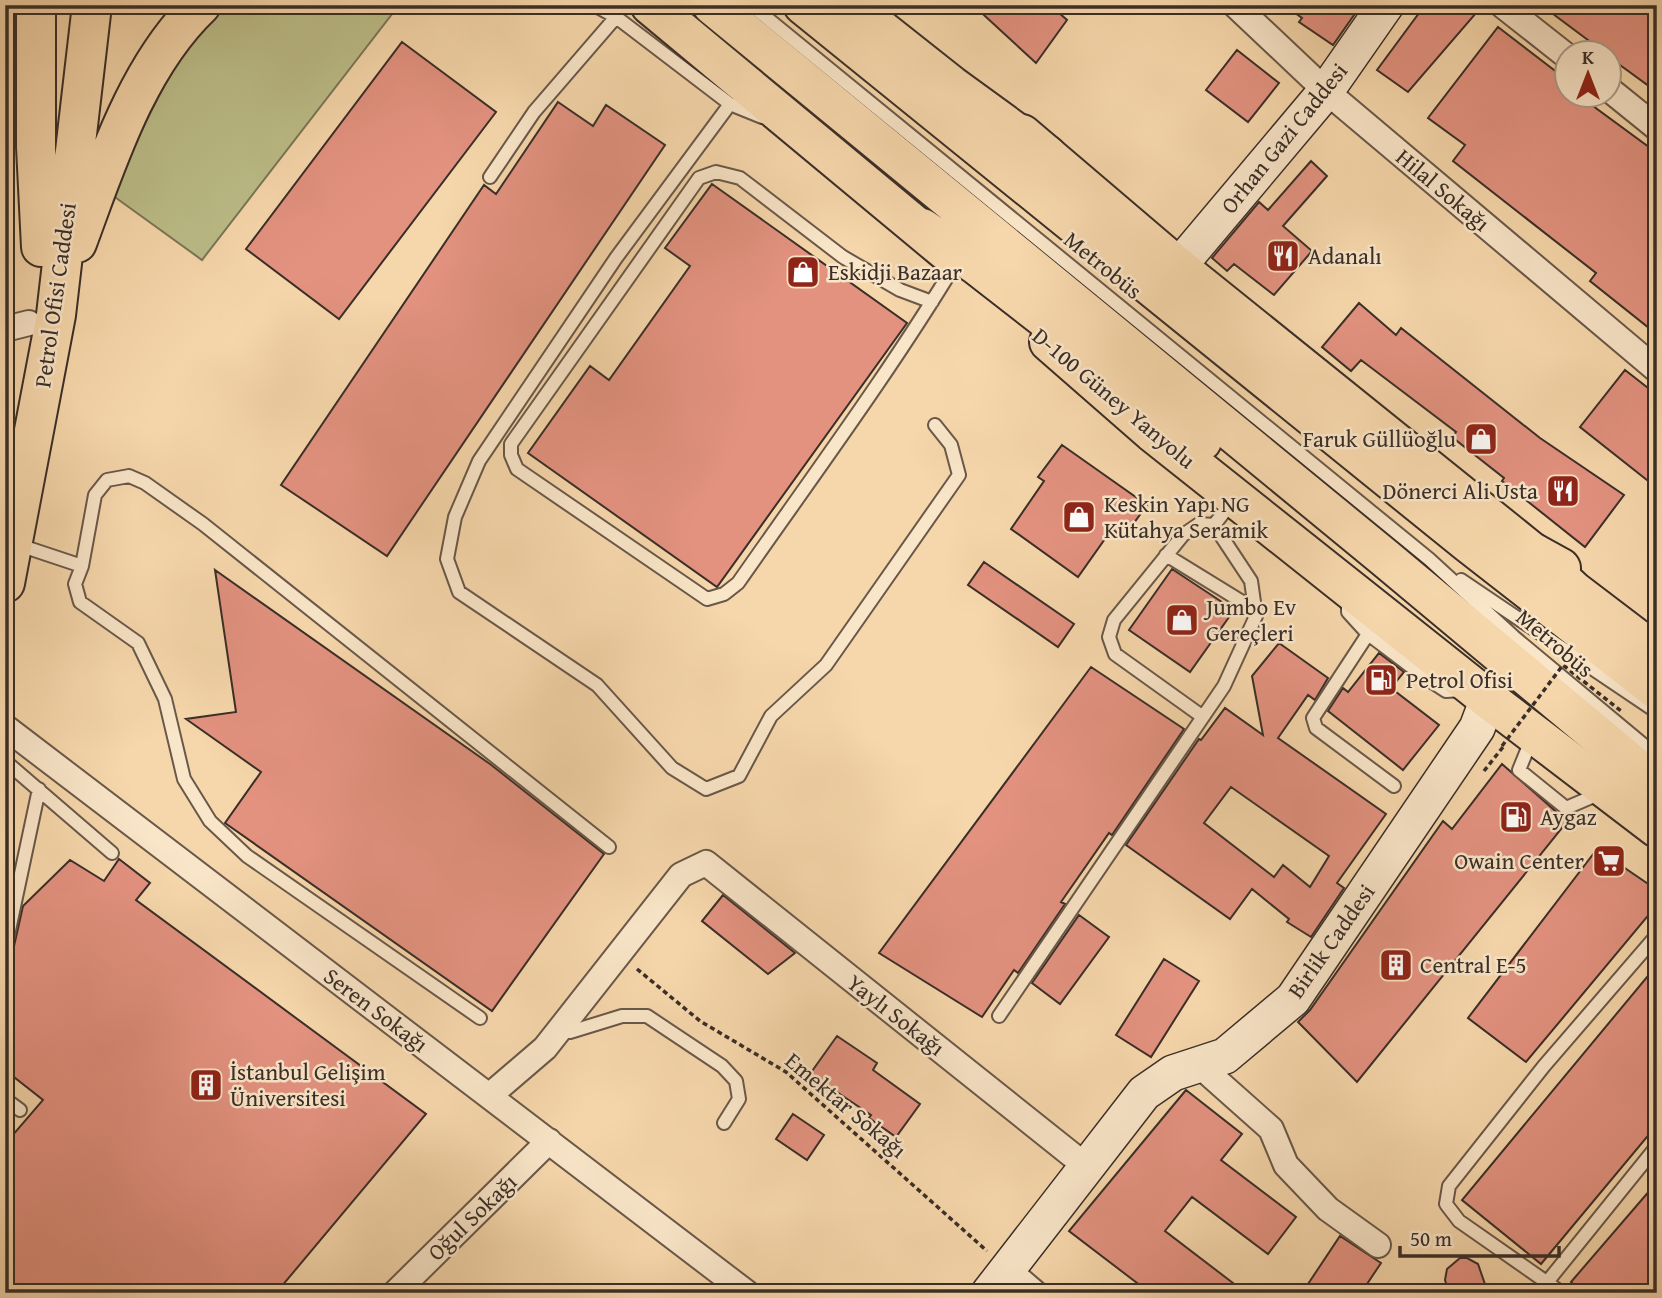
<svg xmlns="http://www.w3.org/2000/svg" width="1662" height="1298" font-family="'Gentium Book Plus',serif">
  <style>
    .green { fill: #bcbe89; stroke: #7b7658; stroke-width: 2 }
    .building { fill: #e39280; stroke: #3a2e28; stroke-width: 2; fill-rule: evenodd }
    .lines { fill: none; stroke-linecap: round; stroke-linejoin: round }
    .lane-casing { stroke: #695849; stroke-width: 16 }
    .street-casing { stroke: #695849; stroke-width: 28 }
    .secondary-casing { stroke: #3a2e28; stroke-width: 38 }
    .primary-casing { stroke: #3a2e28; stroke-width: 42 }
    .highway-casing { stroke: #3a2e28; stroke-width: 42 }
    .path { stroke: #3a2e28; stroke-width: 3.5; stroke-dasharray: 5 3.5; stroke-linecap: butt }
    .lane { stroke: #f9e5c8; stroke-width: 12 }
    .street { stroke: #f9e5c8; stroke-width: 24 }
    .secondary { stroke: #f9e5c8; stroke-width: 35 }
    .primary { stroke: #f6d7ab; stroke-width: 38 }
    .highway { stroke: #f6d7ab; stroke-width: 38 }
    .path-bridge { stroke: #3a2e28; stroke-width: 3.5; stroke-dasharray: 5 3.5; stroke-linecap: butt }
    .labels { text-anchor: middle; stroke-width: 5; stroke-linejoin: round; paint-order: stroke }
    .street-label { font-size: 23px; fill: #3a2e28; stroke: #f9e5c8 }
    .poi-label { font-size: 23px; fill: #3a2e28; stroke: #f9e5c8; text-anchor: start }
  </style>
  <rect width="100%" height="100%" fill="#f6d7ab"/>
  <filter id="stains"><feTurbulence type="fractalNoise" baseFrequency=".00286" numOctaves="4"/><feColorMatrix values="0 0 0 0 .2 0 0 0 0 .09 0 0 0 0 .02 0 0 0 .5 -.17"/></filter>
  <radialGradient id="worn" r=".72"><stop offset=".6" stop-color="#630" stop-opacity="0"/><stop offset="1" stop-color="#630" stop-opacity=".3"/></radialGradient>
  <path class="green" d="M226,5h173l-197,255 -90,-65c31,-66 59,-141 114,-190z"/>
  <path class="building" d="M973,5h77l17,15 -31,43z
    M1284,5h77l-28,40 -34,-23 3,-4z
    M1425,5h43l9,7 -69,80 -31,-22z
    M1541,5h116v87l-48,-35v-5h-5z
    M1498,27l69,53v14h29l-7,9 68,50v165l-8,10 -59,-47 6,-8 -143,-112 12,-16 -37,-27z
    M402,42l94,70 -157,207 -93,-70z
    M1237,50l42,33 -31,39 -42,-32z
    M558,102l35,24 13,-21 59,40 -278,411 -106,-71 203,-300 12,9z
    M1311,161l16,15 -44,50 29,25 -38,44 -40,-31 -7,7 -15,-13 47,-56 9,8z
    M712,184l195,139 -190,264 -189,-134 62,-87 19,14 81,-114 -25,-18z
    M1359,303l37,32 5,-7 139,110 84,57 -39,52 -83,-66 2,-3 -52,-41 4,-5 -95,-72 -10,11 -29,-24z
    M1625,370l32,25v93l-77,-61z
    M1062,445l85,60 -24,33 -11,-9 -34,48 -67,-48 33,-48 -6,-4z
    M984,562l90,62 -16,23 -90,-62z
    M1172,569l62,41 -44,62 -61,-42z
    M215,570l275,194 114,90 -112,157 -267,-188 36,-51 -75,-53 50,-7z
    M1279,643l49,35 -13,22 -7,-5 -30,43 108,76 -49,69 7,5 -33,49 -24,-15 2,-3 -37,-30 -22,30 -104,-74 73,-106 2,1 24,-32 38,27 -11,-59zM1231,787l98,69 -19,31 -27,-22 -9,12 -70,-54z
    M1379,653l25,19 -13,16 48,37 -36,45 -75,-59 15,-23 5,4z
    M1091,667l93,62 -72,106 -3,-2 -48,69 4,2 -47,69 -4,-3 -32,47 -103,-64z
    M1502,764l58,51 10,3 -213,264 -59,-60 12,-12 133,-189 9,8z
    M1597,849l60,41v15l-131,157 -58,-44z
    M119,859l31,24 -14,17 290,214 -150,179h-271v-149l38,-44 -38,-30v-84l18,-80 47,-46 34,21z
    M723,895l72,58 -27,21 -66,-53z
    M1079,915l30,22 -49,67 -28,-21z
    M1164,959l35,22 -48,76 -35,-22z
    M1657,965v160l-116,139 -79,-64z
    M837,1036l40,27 -4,7 47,34 -24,33 -27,-19 2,-3 -61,-41z
    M1186,1090l56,44 -21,26 75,57 -28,37 -76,-57 -27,34 81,62h-116l7,-10 -68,-52z
    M793,1114l31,21 -17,25 -31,-21z
    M1657,1182v111h-74l-12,-11z
    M1340,1236l41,27 -20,30h-59z
    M1460,1258h7l11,6 10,29h-39l-4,-13 2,-11z"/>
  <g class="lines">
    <defs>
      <path id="lane" d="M594,5l22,12 114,87 32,13
        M751,5l678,554 85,78 143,119
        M730,104l-114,154 -137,203 -24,56 -8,42 12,33 138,93 75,83 34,21 33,-13 32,-60 55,-51 133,-190 -8,-30 -16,-20
        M490,177l44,-65 82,-95
        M932,302l-32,-12 -57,-33 -103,-79 -24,-6 -17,6 -188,266v11l6,14 190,130 17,-5 14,-11c74,-106 152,-211 219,-322
        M16,544l66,22 13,-71 12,-15 22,-4 16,7 58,41 406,323
        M1166,555l91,56
        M82,566l-7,18 5,18 58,41 27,56 19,80 26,42 37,35 233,162
        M1461,580l196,132
        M1348,596v16l20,22 58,44 20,13 17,-1
        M1368,634l-55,84 3,10 78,58
        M1203,717l-88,-63 -6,-17 5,-17 69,-85 16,-11 15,1
        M1532,738l-13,32 47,38 35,-15
        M5,761l107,92
        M5,949l34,-160
        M999,1016l225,-330 32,-70 -5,-35 -37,-56 18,-23
        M560,1029l10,3 52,-16h25l75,50 14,15 3,18 -15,24
        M5,1099l15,11
        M1548,1281l109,-135
        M1562,1293l-103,-72 -13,-17 3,-18 95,-120 113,-131"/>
      <path id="street" d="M1235,5l91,86 331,279
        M1502,5l66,52
        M1610,90l47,38
        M5,329l24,-6
        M5,727l742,566
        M1199,1065l72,64 15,36 42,44 50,36
        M489,1096l56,-48 136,-173 25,-12 381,304
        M1007,1269l28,24
        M395,1293l154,-152"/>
      <path id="secondary" d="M1178,267l148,-176 60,-86
        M989,1293l155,-200 29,-20 52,-17 68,-57 184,-271 11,-29"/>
      <path id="primary" d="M36,5v142l5,100
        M650,5l296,246
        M1022,134l156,133 354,285 29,16
        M77,243c30,-81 60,-177 124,-238
        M1049,342l103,90 336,267 169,129
        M5,583l51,-268 36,-310"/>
      <path id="highway" d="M712,5l673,553 272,227
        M803,5l665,538 189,147
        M850,5l101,80 96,70
        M922,228l54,37 226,176
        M1532,552l42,39 83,63"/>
    </defs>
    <use href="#lane" class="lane-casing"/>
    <use href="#street" class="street-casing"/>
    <use href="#secondary" class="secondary-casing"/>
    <use href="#primary" class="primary-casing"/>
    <use href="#highway" class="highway-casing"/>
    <path class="path" d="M1484,771l19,-24
      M637,969l63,52 86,51 201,179"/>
    <use href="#lane" class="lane"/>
    <use href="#street" class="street"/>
    <use href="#secondary" class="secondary"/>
    <use href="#primary" class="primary"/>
    <use href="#highway" class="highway"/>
    <path class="path-bridge" d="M1502,746l61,-81 58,46"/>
  </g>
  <defs>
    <symbol id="restaurant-square" viewBox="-11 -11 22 22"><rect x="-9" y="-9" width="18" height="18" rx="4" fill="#8f2418" stroke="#f9e5c8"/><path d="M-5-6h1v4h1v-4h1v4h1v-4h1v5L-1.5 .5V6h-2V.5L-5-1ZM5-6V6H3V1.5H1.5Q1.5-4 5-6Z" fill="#fff"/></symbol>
    <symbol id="shop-square" viewBox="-11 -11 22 22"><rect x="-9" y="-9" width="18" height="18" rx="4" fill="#8f2418" stroke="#f9e5c8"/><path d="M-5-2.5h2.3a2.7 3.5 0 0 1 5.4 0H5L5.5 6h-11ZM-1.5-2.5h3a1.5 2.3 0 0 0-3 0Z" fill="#fff"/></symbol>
    <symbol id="fuel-square" viewBox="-11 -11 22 22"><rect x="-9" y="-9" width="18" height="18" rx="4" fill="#8f2418" stroke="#f9e5c8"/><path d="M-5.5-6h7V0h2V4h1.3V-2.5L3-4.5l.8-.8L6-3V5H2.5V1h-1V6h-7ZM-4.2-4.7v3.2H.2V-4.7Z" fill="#fff"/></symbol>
    <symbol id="supermarket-square" viewBox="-11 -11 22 22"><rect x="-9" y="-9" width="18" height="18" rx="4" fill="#8f2418" stroke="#f9e5c8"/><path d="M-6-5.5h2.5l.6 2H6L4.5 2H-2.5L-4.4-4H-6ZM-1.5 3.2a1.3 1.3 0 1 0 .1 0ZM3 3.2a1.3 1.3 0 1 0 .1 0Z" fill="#fff"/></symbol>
    <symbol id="building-square" viewBox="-11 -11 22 22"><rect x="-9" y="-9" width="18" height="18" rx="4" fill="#8f2418" stroke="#f9e5c8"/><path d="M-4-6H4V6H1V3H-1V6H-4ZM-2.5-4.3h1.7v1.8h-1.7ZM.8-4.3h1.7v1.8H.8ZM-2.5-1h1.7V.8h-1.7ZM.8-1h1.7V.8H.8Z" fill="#fff"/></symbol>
  </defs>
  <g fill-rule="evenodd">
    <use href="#restaurant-square" x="1264" y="237" width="38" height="38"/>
    <use href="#shop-square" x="784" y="253" width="38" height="38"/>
    <use href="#shop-square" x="1462" y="420" width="38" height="38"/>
    <use href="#restaurant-square" x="1544" y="472" width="38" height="38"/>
    <use href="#shop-square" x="1060" y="498" width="38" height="38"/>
    <use href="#shop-square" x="1163" y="601" width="38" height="38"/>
    <use href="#fuel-square" x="1362" y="661" width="38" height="38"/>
    <use href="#fuel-square" x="1497" y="798" width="38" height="38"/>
    <use href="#supermarket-square" x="1590" y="842" width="38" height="38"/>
    <use href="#building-square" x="1377" y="946" width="38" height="38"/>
    <use href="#building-square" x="187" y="1066" width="38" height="38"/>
  </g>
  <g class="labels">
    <g class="street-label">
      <text transform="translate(1284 138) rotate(-51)" y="8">Orhan Gazi Caddesi</text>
      <text transform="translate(1443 190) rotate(40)" y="8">Hilal Sokağı</text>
      <text transform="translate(1103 265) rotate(39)" y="8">Metrobüs</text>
      <text transform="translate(55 295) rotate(-82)" y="8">Petrol Ofisi Caddesi</text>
      <text transform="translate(1114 398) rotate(40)" y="8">D-100 Güney Yanyolu</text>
      <text transform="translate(1555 643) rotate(40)" y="8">Metrobüs</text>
      <text transform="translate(1331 941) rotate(-55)" y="8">Birlik Caddesi</text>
      <text transform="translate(376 1010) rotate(37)" y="8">Seren Sokağı</text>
      <text transform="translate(896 1015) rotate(38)" y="8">Yaylı Sokağı</text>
      <text transform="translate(846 1105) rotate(40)" y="8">Emektar Sokağı</text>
      <text transform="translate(472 1217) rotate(-44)" y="8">Oğul Sokağı</text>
    </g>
    <g class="poi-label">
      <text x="1308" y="264">Adanalı</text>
      <text x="828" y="280">Eskidji Bazaar</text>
      <text x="1456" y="447" text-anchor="end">Faruk Güllüoğlu</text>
      <text x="1538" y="499" text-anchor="end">Dönerci Ali Usta</text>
      <text x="1104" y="512">Keskin Yapı NG<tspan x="1104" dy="26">Kütahya Seramik</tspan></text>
      <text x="1206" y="615">Jumbo Ev<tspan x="1206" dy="26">Gereçleri</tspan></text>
      <text x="1406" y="688">Petrol Ofisi</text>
      <text x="1540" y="825">Aygaz</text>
      <text x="1584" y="869" text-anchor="end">Owain Center</text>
      <text x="1420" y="973">Central E-5</text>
      <text x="230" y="1080">İstanbul Gelişim<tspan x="230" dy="26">Üniversitesi</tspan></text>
    </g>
  </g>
  <rect width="1662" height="1298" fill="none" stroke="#f6d7ab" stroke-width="28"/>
  <rect x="7" y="7" width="1648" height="1284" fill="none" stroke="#3a2e28" stroke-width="3.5"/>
  <rect x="14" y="14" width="1634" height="1270" fill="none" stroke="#3a2e28" stroke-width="2"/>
  <g transform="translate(1588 74)"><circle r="33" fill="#f9e5c8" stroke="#ad9c88" stroke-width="2"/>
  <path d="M0-5L12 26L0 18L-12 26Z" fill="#8f2418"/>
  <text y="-10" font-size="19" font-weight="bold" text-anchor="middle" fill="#3a2e28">K</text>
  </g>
  <path d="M1400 1246v10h159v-10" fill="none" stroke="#3a2e28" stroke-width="3.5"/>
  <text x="1410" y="1246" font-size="21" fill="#3a2e28" stroke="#f9e5c8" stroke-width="5" paint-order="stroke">50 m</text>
  <rect width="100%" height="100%" filter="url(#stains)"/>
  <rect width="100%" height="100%" fill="url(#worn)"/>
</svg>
